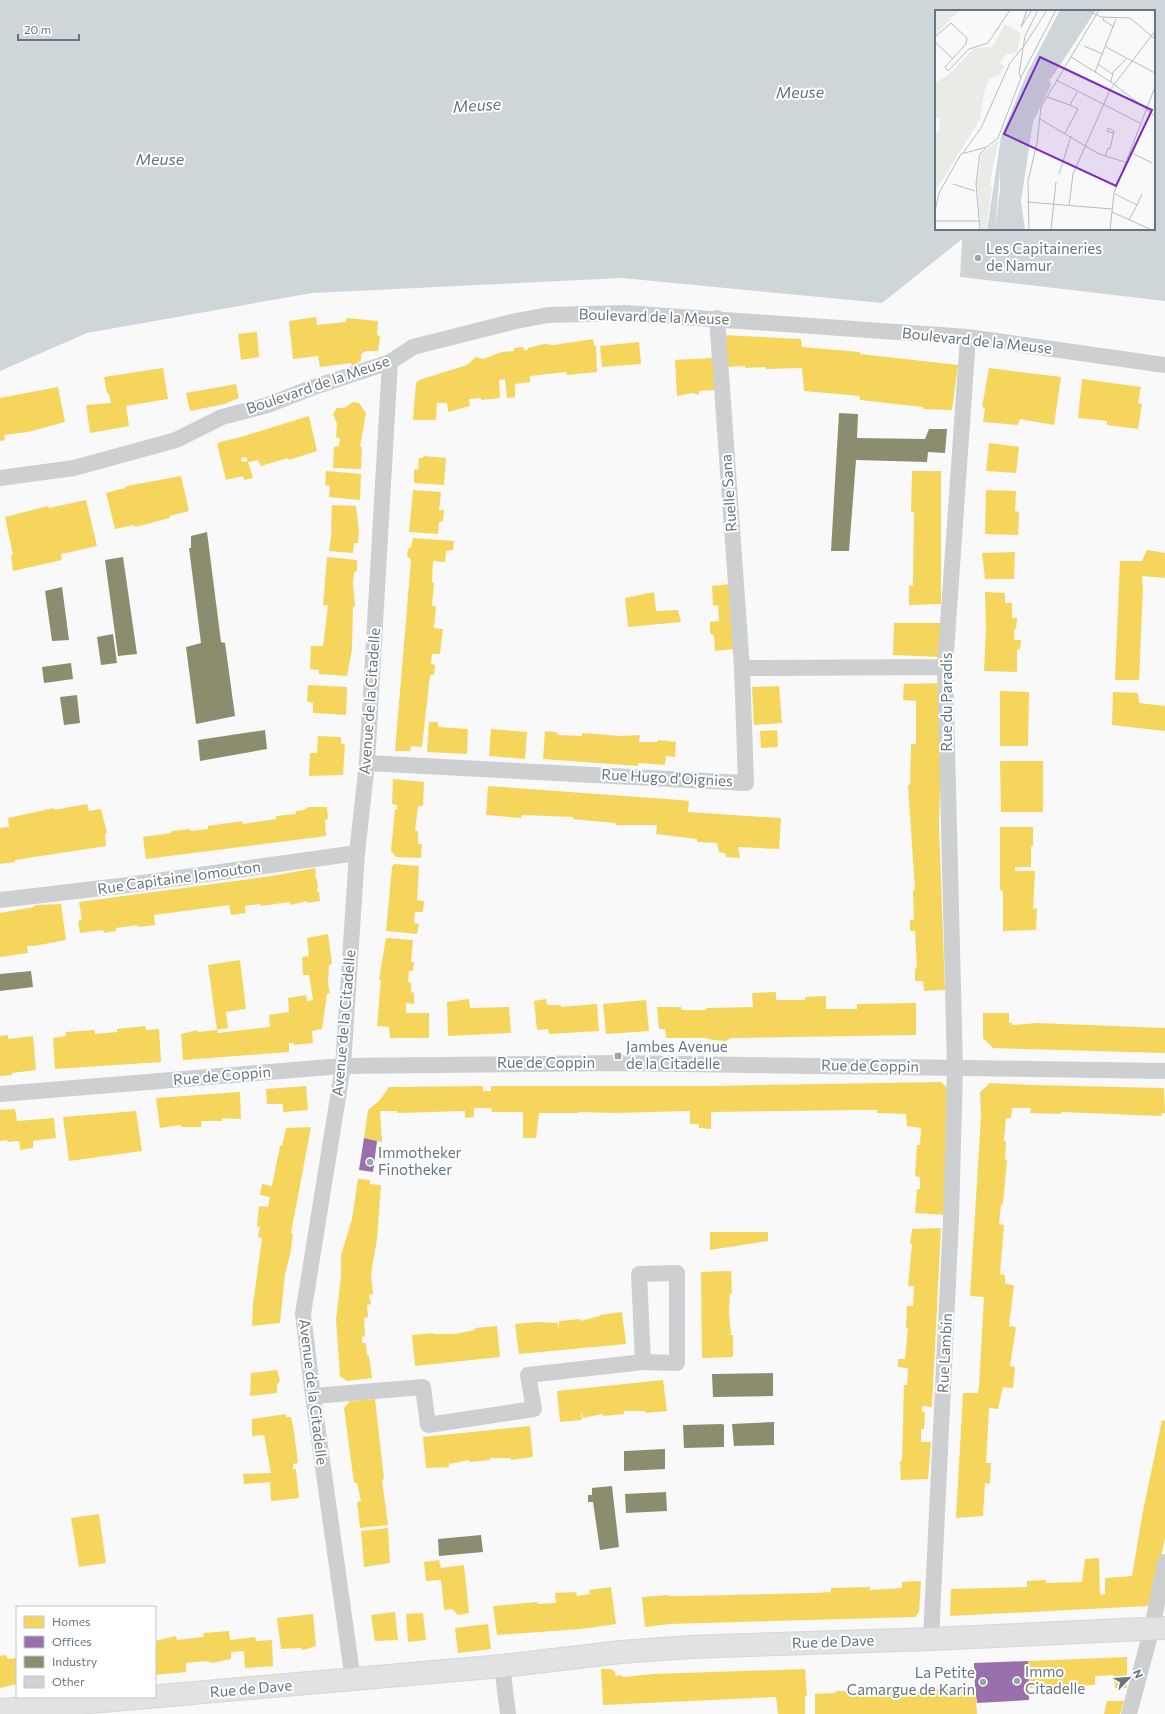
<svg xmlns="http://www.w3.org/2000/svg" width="1165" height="1714" font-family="Commissioner,sans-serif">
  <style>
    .water { fill: #ced6d9; fill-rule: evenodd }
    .homes { fill: #f6d55c; fill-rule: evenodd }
    .offices { fill: #9970ab }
    .industry { fill: #8c8c6e }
    .building { fill: #d0d2d3 }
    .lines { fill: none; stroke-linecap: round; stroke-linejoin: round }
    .secondary-casing { stroke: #d5d6d7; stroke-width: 24 }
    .minor { stroke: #cecfd0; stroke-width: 16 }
    .secondary { stroke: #e1e2e2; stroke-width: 22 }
    .poi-dot { fill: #99a4ac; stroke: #fff; stroke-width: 1.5 }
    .labels { text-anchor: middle; stroke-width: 4; stroke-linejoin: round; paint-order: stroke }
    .poi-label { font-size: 15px; fill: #657683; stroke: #fff; text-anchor: start }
    .street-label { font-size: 15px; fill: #657683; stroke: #fff }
    .water-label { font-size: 16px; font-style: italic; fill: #60757c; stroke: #fff }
    .inset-river { fill: none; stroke: #ced6d9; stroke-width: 2 }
    .inset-road { fill: none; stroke: #b5bdc3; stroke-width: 1 }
    .view { fill: #7b2cbf; fill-opacity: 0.15; stroke: #7b2cbf; stroke-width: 2 }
    .inset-edge { fill: none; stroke: #657683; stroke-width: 2 }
  </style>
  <rect width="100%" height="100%" fill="#f9f9f9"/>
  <path class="water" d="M0,0h1165v301l-205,-24 2,-38 -80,64 -260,-25 -310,15 -225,40 -87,38zM936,11h218v218h-218z"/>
  <path class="homes" d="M316,317l1,8 29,-3v-4l32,3 -1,14 3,1 -2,15h-12l-5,3v7l-9,5 -1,-3 -31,4 -2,-11 -25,3 -4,-38z
    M257,332l2,25 -18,3 -3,-26z
    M723,335l78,4 1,8 58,5v2l98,11 -6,45 -29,-1v-2l-63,-7v-4l-56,-5 -2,-23 -36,1v-2l-21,1v-2l-21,1z
    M593,339l1,6 2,1 1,26 -30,3 -1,-3 -36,4v6l-15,2v13l-8,1 -2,-19 -6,1 1,18 -19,2v-2l-12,1 1,7 -22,6 -1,-9h-10l-1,17h-23l3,-37 3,-3 48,-15 9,-8 7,2 19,-7 12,-1v-3l9,-1 1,3h4v-2l16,-4 10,1z
    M639,342l2,22 -39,3 -2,-21z
    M712,358v5h4l-2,27 -15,1v4l-7,-2 -15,3 -2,-36z
    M163,368l5,31 -42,7 3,20 -39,7 -4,-28 25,-2 -2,-9 -2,-1 -3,-16z
    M989,368l72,9 -7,48 -34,-6 -2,6 -35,-3 2,-14 -3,-1z
    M1082,379l59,8 -3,16 4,1 -4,25 -31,-4v-4l-29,-3z
    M236,384l3,14 -14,6 -35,7 -4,-18z
    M58,387l7,35 -37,10 -24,3 1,5 -5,1v-43z
    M353,402l6,1 7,10 -6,34h2l-1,22 -28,-1 1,-21 5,-1 1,-7 -4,-2 1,-13 -4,-10 4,-6h7z
    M309,416l8,35 -28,9 -1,-2 -27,8 -3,-6 -10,2 5,16 -9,2 -1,-4 -17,4 -9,-36 3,-2 21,-5zM246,457l2,4 -6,1 -1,-4z
    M989,443l30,4 -3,26 -30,-2z
    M424,456l22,2 -2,27 -30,-2v-13l5,-1 -1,-5 1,-6h4z
    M326,471l35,3 -1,26 -31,-3 1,-11 -5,-1z
    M912,471h29v133l-32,1v-19l4,-1 1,-73h-3z
    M181,476l8,35 -19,5v2l-35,9 -1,-2 -19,4 -9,-36 19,-5 2,-2z
    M413,490l28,2 -2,18h5l-1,11 -4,1 -1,12 -29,-2z
    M986,490l30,1 -1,20 4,1 -1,23 -33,-1z
    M86,500l11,46 -36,8 1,6 -49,11 -2,-16h2l-8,-38 43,-11 1,2z
    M332,505l24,1 3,25 -1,12h-4l-1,10 -24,-2 3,-22h-1z
    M413,538l41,3 -1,9 -7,1 -1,11 -12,-1 -1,21 2,1 -2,23h4l-2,22 9,1 -3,25h-8l-1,10 4,1 -1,10h-4l-8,72 -11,-1 -1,5h-15l16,-191 -4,-4 1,-7 3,-2z
    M1147,550l18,3v25l-23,-2 1,12 -4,92h-24l5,-119h22z
    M1015,552l-1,27h-29l-3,-26z
    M327,557l30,3v11l-3,1 -1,11 2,23 -2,1 -1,42 -5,27 -28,-2v-4l-9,-1 1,-23h12l5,-41h-5z
    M730,584l3,65 -18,2 -1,-15 -4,-3v-11l9,-1 -1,-16 -5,1 -1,-20z
    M654,592l2,19 22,-1 3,12 -53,5 -3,-29z
    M985,592l20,1v10h7v15h5l-1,11h-2v11h7l-1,9 -3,1v22l-33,-1 2,-43z
    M894,623h48l-1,34 -48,-2z
    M943,683l-4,142 6,165 -21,1 -1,-10h-8v-12l2,-1 -2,-37h-5v-11h4l-1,-30h2l-7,-105h2l1,-41h5v-43l-13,-1 1,-16z
    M308,685l39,2 -1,28 -33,-2v-10l-6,-2z
    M779,686l3,37 -28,2 -2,-38z
    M1000,691l29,1 -1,54h-28z
    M1113,692l25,1 1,10 26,3v25l-53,-6z
    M429,722h9v5l30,2 -1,25 -40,-2z
    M491,729l36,3 -2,27 -36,-3z
    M777,730l1,17 -17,1 -1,-17z
    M545,731l11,1 2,3 24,1v-3l39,3 19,-1 -1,7h18l1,-2 18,2 -1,15 -9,-1 -1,9 -27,-2v3l-95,-7z
    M318,736l23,1v6l4,2 -2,30 -34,1 1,-23h7z
    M1000,761h43v51h-42z
    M393,779l31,3 -1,24h-5l-3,25h3v13h4l-1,14 -25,-1 -5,-6 4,-42h2v-4l-5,-1z
    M488,786l192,14 9,1 -1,11 93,6 -2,31 -41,-2 2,11 -14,-1 -1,-4 -6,-1 -2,-9 -20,-1v-3l-41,-5 1,-9h-41l-1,-2 -42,-4v-2l-51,-2 -1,3 -35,-3z
    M87,804l2,7 12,-2 6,24 -2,1 1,12 -91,14v2l-15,2v-36l9,-1 -1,-9 46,-10v2z
    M308,807h19l1,12 -3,1 1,16 -180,23 -3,-22 28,-4 1,-2 18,-2v2l18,-2v-3l34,-5 1,3 33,-5v-3l20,-2v-3l8,-1z
    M1000,827h33v19l-2,1v20h-16v4h20l-2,38 4,-1 -1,22 -33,1v-40l-3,-1z
    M394,864l25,2 -2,34 7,1 -1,11h-8l-1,11 5,1 -2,10 -31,-3 6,-64z
    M315,868l1,5 -1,1 3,11 -1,7h2l1,9 -13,2v-2l-17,4v-3l-29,4 -1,-2 -15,2 1,7 -15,2 -2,-10 -75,10 1,10 -17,2 -1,-2 -21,3v3l-12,2 -1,-3 -23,3 -2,-12 4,-1 -3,-18 193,-26z
    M61,904l5,36 -32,6h-7l1,7 -28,4v-44l34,-6 1,-2z
    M328,934l4,30 -3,1 -1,19 2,9 -3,1 -5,35 -10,2 1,12 -19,2v-2h-5v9l-106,8 -2,-26 16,-4 1,2 19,-2 1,3 52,-6 -1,-12 20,-3 -1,-14 18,-3 1,6 6,-1 -4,-25h-6l-1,-18 7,-1 -2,-18z
    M386,938l27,2 -2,22h3l-1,9h-4l-1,11 3,1v9l3,1v11l-8,-1v10h23v25h-39l-1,-11 -12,-1 4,-46 -2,-1z
    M240,960l6,49 -20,3 2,16 -11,2 -9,-65z
    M776,992v8h29v-3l21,-1v13h31v-5l59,-1v32l-185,3 -5,3 -14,-1 -6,-2h-40l-1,-9h-6l-2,-22h24l1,3h24v-2l47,-1 -1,-14z
    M469,999l1,9 39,-1 2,26 -63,3 -1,-34z
    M546,999l1,6h14v2l36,-3 2,27 -50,3 -1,-5 -11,1 -3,-29z
    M646,1000l3,31 -43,3 -3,-30z
    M983,1013h26v10h3v2l25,-2 128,5v25l-172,-5 -10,-10z
    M145,1026l1,4 13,-1 2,33 -106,7 -2,-31 13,-2v-4l28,-2 1,4 22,-2v-3z
    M8,1035v4l25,-3 3,34 -24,3v2l-12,1v-40z
    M941,1082l11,11 -7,122 -30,-2 2,-24h3v-12l-5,-1 2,-31h3l1,-17 -14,-2 -1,-12 -29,-1v-3h-19l-147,2v17l-12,-1v-4h-9v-13l-76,2 -35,-1v1h-40l-3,25h-13v-26h-31l-1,-4h-17v9l-9,1v-7l-68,2v-2h-17l2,31 -18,-4 4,-28 11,-9 10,-14 94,-1v5h8v-5h220z
    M990,1083l42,2 132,3 1,25h-3l-1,3 -100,-4v2l-31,-1 1,-5h-19l-1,10h-5l-2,23h2l-1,19h2l-4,44 -2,1 -2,19 5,1 -4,49 5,1v9l9,1 -5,41 7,1 -6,39 5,1 -2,21 -10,-1 -5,22 -9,-1 -3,55h5l-1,21 -5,-1 -2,33 -27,2 7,-125h15l1,-7 5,-89 -14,-1 11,-180 -1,-24z
    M306,1086l2,24 -25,2v-8h-16l-1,-15z
    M240,1092l1,27 -19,-1v3h-21v6h-20v-2l-21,3 -4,-30z
    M15,1109l2,12 37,-3 2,20 -23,3v7l-13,2 -1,-9 -11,1 -1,-2 -7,1v-31z
    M136,1111l6,40 -73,10 -6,-44z
    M311,1127l-20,106 2,1 -3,21 -5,19 -5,49 -28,3 1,-22 9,-66 -4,-1 2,-10 -3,-1 2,-20 9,1 2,-10 -10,-2 2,-11 10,2 8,-40h2l4,-18z
    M358,1179l12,1v4l11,1 -4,54 -6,35 2,20 -4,1 2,9 -4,1 1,12 -4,1 1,18 -3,1v6h4l1,12 2,1 3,22 -25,3 -7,-5 -4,-56 5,-44v-21l11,-36z
    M941,1228l-9,179 -10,-1v6h3l-1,17h-3v13h10l-3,37 -27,1 -1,-19h2l2,-76h3l1,-17 -10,-1v-8h7l3,-31h-2l1,-22h6l1,-20h-6l4,-42h-2l2,-15z
    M710,1232h58v9l-58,9z
    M731,1271l1,22h-2l-1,19 2,22h-6l8,1v22l-31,1 -1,-86z
    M622,1312l4,32 -107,10 -4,-30 22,-2 21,1 1,8v-10l21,-2v2l20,-5v-1z
    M497,1326l3,31 -85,9 -3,-31 22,-2v1h21l20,-4v-2z
    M277,1370l3,11 -3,3v9l-27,3 1,-23z
    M663,1380l4,31 -22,2v-2h-21v3l-21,2v-2l-20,4 -2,-8 1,10 -22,2 -3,-31z
    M375,1399l9,80 -2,1 6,45 -28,3 -3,-26 4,-1 -4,-18h-3l-10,-75 6,-7z
    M286,1414v3h5l3,14 4,32 -5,1v5h3l3,29 -28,3 -1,-18 2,-1 -28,2 -1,-10 28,-1 -7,-38 -12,1v-17z
    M1162,1420l3,1v117l-12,61 -6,7 -197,10 1,-27 76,-2v-6l19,-1v3l36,-1 3,-23 14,-1 1,37 5,-1v-16l27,-2 11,-65z
    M530,1426l3,31 -22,3v-2h-21v2l-21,2v-2l-20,4 -1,-7 1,10 -23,1 -3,-31z
    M99,1514l7,49 -27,4 -8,-49z
    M388,1528l2,35 -26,4 -3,-36z
    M439,1560l2,8 23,-3 5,48 -11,2 -6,-6 -8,1 -3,-30 -15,1 -2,-19z
    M921,1581l-2,31 -4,5 -245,7 -25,3 -3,-30 26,-2 1,1h17l128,-3 17,-1v-4l39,-1v3l32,-2v-6z
    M611,1587l5,37 -35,5 -84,6 -4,-29 44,-4 1,2 18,-1 -1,-10 21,-1 1,4 13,-2 -1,-4z
    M395,1612l3,28 -23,1 -4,-26z
    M423,1613l3,27 -18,2 -2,-28z
    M313,1614l3,32 -13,4 -3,-2 -19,1 -4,-31z
    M488,1624l3,25 -33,4 -3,-25z
    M229,1631l1,9 25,-3 1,4 16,-1 1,26 -28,2 -1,-17 -13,1v7l-19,4 -5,-2 -21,2v9l-31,3v-34l21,-5 1,4 26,-3 1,-4z
    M6,1655l2,4 9,-1v26l-17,4v-32z
    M1127,1657v31h-12l-1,-13 -19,1v9l-66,3 -1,-27z
    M601,1669h10l4,3 1,4 5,-1 1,2 32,-3 151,-5 2,27 -2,1v17h-27l-2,-17 -173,8z
    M975,1687l2,27h-162v-20l20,-1 1,-2h22v2l20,-1v-2l44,2v-3z
    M1107,1701h17l-4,13h-16z"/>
  <path class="offices" d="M364,1138l13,3 -4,31 -14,-2z
    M1028,1661l1,39 -52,3 -2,-16 -1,-24z"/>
  <path class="industry" d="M839,413l19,1 -1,24 68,1 4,-10h18l-2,24 -17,-1 -1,10 -71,-2 -7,91h-18z
    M207,532l14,110 4,1 10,73 -39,8 -10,-77 15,-4 -12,-95h2v-12z
    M123,557l14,97 -19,2 -13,-96z
    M62,587l7,53 -17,1 -7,-50z
    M113,634l4,29 -16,2 -4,-28z
    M71,663l2,16 -29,4 -2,-16z
    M77,695l3,28 -16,2 -4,-28z
    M265,730l2,19 -67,12 -2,-21z
    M31,971l2,16 -33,4v-17z
    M773,1373v23l-60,1 -1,-23z
    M774,1422v23l-40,1 -2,-22z
    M722,1424l2,1v22l-40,1 -1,-23z
    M665,1449v20l-41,2v-20z
    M612,1486l7,61 -19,3 -7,-48h-5v-7h4v-7z
    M666,1492l1,19 -41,2 -1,-19z
    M481,1535l2,17 -44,4 -1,-17z"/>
  <path class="building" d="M965,239l29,2 -2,37 -30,-3z"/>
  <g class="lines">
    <defs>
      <path id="secondary" d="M0,1710l502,-44 119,-14 69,-5 241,-8 234,-11"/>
    </defs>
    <use href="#secondary" class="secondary-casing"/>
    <path class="minor" d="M717,318l25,350
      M0,478l74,-10 102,-28 46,-23 46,-12 43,-17 79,-26 23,-15 103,-26 32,-6 77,-2 343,24 197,28
      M367,763l379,20 -4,-115 203,-1
      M0,900l128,-15 229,-32
      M0,1094l343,-28 273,-3 549,8
      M313,1396l110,-9 5,38 106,-16 -6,-34 115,-13 34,1v-90l-38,1 4,88
      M931,1639l20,-420 4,-151 -10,-401 23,-330
      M502,1666l6,48
      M353,1680l-40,-284 -10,-82 40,-248 14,-213 10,-90 23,-401
      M1129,1714l23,-86 13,-66"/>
    <use href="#secondary" class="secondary"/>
  </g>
  <g class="poi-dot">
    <circle cx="978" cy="258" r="4"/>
    <rect x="614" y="1052" width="8" height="8" rx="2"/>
    <circle cx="370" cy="1162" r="4"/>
    <circle cx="1017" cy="1681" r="4"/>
    <circle cx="983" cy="1682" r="4"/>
  </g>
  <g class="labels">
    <g class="poi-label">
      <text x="986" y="254">Les Capitaineries<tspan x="986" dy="17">de Namur</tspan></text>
      <text x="626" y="1052">Jambes Avenue<tspan x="626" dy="17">de la Citadelle</tspan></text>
      <text x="378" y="1158">Immotheker<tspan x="378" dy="17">Finotheker</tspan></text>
      <text x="1025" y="1677">Immo<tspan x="1025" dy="17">Citadelle</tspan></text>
      <text x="975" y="1678" text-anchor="end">La Petite<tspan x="975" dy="17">Camargue de Karin</tspan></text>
    </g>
    <g class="street-label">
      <text transform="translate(654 317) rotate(2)" y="5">Boulevard de la Meuse</text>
      <text transform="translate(977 341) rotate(6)" y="5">Boulevard de la Meuse</text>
      <text transform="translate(318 385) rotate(-19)" y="5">Boulevard de la Meuse</text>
      <text transform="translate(729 493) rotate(-94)" y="5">Ruelle Sana</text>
      <text transform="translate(370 701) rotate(-86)" y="5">Avenue de la Citadelle</text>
      <text transform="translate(947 702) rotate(-90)" y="5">Rue du Paradis</text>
      <text transform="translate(667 778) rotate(3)" y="5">Rue Hugo d'Oignies</text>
      <text transform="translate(179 878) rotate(-8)" y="5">Rue Capitaine Jomouton</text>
      <text transform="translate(344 1023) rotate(-85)" y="5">Avenue de la Citadelle</text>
      <text x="546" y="1068">Rue de Coppin</text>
      <text transform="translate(870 1066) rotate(1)" y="5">Rue de Coppin</text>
      <text transform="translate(222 1076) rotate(-5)" y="5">Rue de Coppin</text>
      <text transform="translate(945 1353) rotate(-87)" y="5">Rue Lambin</text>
      <text transform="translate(313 1392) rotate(83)" y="5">Avenue de la Citadelle</text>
      <text transform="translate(833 1642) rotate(-2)" y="5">Rue de Dave</text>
      <text transform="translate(251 1689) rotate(-5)" y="5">Rue de Dave</text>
    </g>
    <g class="water-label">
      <text transform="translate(800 92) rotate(-1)" y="6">Meuse</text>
      <text transform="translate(477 105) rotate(-4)" y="6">Meuse</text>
      <text x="160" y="165">Meuse</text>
    </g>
  </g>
  <g transform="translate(935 10)">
    <rect width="220" height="220" fill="#f9f9f9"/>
    <path d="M0,0h25l-25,25zM70,14l16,9 -4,20 -10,1 -7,8 4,4 -4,9 -11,4 -4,10 -5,30 -45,73v-59l4,-3 1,-11 -5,-2v-34l13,-8 26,-27 18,-1zM64,130l-7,32 -2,14 2,1 -6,43h-5l-4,-46 5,-31z" fill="#e8ebe6"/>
    <path d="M125,0h36l-45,69 -2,-1 2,7 -18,37 -12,79 4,29h-30l5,-41v-19l-5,60h-8l14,-93 26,-64z" fill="#ced6d9"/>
    <path class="inset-river" d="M131,38v-6l21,-30M131,39l-3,-7 22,-32"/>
    <path class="inset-road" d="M92,0l-6,17 11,-17M152,0l14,7 29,1 25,21M169,8l-1,2 11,7M0,27l16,-14 16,15 -1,6 -21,23 3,4 21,-22 19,-6 22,-33M0,32l18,17M89,36l23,-36M149,36l19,8M171,37l49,26M136,47l40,25 44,34M163,54l14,10M160,62l21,-53M86,68l-2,-4 6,-38 13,-26M121,70l84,43M176,72l2,-10 13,-13M112,87l23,8M105,109l59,35 26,8M130,123l13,-24 -8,-4 7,-13M195,142l22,11M28,143l18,-25 29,-65 12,-15M170,146l3,-8 2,1 4,-18 -6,-3 -1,3 6,2M124,164l12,-38M18,174l22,7M180,184l22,11 -8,15M92,192l85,7M202,195l5,-11M134,196l4,-32 37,-84 45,-59M0,201l4,-18 22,-39 26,-7 11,-9 24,-63 34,-65M177,202l40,18M0,211h44M45,220l-4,-46 4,-30 6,-6M94,220l-1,-49 9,-38 4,-36 58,-97M116,220l5,-48M175,220l4,-37 41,-106"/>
    <path class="view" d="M105,47l112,53 -36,76 -112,-52z"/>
    <rect width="220" height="220" class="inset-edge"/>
  </g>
  <rect x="16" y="1606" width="140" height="92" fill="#ffffff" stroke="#c1c8cd"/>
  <rect x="24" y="1616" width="20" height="12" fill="#f6d55c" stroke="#c1c8cd"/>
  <text x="52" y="1626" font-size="12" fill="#657683">Homes</text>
  <rect x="24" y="1636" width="20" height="12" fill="#9970ab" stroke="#c1c8cd"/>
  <text x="52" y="1646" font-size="12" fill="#657683">Offices</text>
  <rect x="24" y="1656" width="20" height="12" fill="#8c8c6e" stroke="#c1c8cd"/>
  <text x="52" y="1666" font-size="12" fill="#657683">Industry</text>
  <rect x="24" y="1676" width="20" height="12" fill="#d0d2d3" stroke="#c1c8cd"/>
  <text x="52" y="1686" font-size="12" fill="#657683">Other</text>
  <g transform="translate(1129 1678) rotate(65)" stroke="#ffffff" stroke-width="3" paint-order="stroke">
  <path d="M0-3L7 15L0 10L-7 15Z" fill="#657683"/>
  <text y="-6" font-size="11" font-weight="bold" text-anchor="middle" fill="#657683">N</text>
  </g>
  <path d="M18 34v6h61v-6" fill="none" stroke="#657683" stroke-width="2"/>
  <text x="24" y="34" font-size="12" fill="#657683" stroke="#ffffff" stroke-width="3" paint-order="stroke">20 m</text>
</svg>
